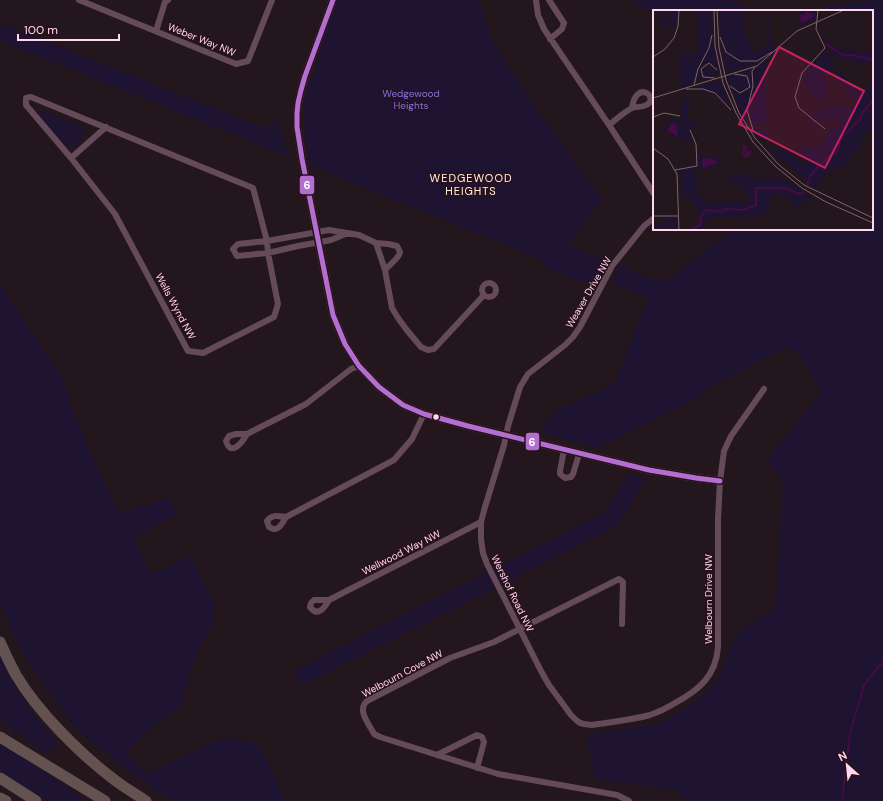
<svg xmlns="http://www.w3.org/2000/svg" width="883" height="801" font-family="'DM Sans',sans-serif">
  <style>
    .green { fill: #1e1331 }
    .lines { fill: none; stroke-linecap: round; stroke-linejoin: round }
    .stream { stroke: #450b45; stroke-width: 2 }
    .minor { stroke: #654b5a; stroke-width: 6 }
    .tertiary { stroke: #654b5a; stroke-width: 8 }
    .motorway { stroke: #63524f; stroke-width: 11 }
    .bus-1-casing { stroke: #2a101c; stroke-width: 8 }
    .bus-1 { stroke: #b36fd0; stroke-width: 5 }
    .bus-dot { fill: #ffd9ed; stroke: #2a101c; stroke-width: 1.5 }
    .labels { text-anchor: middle; stroke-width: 3; stroke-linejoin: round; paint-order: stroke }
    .street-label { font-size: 10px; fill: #ffd9ed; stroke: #2a101c }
    .park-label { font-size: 10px; fill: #7c72e5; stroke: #2a101c }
    .neighbourhood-label { font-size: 11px; letter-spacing: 1px; fill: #fff5db; stroke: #2a101c }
    .inset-river { fill: none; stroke: #450b45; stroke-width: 2 }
    .inset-road { fill: none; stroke: #7c6470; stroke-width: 1 }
    .view { fill: #c52262; fill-opacity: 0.15; stroke: #c52262; stroke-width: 2 }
    .inset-edge { fill: none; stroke: #ffd9ed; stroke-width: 2 }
    .line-badge { stroke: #2a101c; stroke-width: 1.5 }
    .badge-label { font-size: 11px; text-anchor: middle; font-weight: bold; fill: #fff }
  </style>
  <rect width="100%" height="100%" fill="#24161d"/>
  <path class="green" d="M336,0h142l14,40 32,51 62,88 17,20 -35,44 2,3 34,14 -11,26 -49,-19 -1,-7 -234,-95 -5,-45v-23l12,-32z
    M632,0h99l26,11h-103v4z
    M875,0h8v801h-196l-9,-11 -83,-11 -9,-44 71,-11 30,-15 32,-28 10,-31 11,-19 36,-23 7,-128 -16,-20 54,-68 -23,-40 -14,-4 -78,41 -7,8 -102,51 -58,-16 16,-21 59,-27 35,-87 -38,-14 9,-17 43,17 71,-54h138l1,-78 -1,-1v-139h-47l1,-5z
    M3,24l262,104 13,-9 11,38 -47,-19 -242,-97v-11z
    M34,109l48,17 3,9 -16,14z
    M0,284l7,12 55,81 10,31 27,65 20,40 50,-16 7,18 -42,22 17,37 40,-18 24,49 -2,18 -19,36 -12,45 -35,28 -21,20 21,22 69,-33 14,-3 25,4 12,19 18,40h-112l-43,-29 -52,-42 -9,-10 -41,-59 -14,-27 -14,-32z
    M628,475l19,2 -30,49 -316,160 -8,-15 312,-159z
    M0,654l15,31 14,23 28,34 -11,12 -46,-35z
    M0,741l86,60h-38l-32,-18 -16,-11z"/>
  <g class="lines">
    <path class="stream" d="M842,801l8,-68 14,-48 15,-19 4,-3"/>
    <path class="minor" d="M79,0l157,64 12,-3 24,-61
      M536,0l2,15 6,14 65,96 45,69
      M549,0l15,23 -2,6 -12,10
      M156,31l9,-29 3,-2
      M31,97l222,91 14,53 1,12 10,51 -4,13 -71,36 -15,-2 -73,-137 -44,-56 -45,-53v-7z
      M609,125c5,-4 18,-15 23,-17 5,-2 11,0 16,-4 10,-8 -12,-24 -16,4
      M71,158l35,-31
      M654,218l-10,8 -32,40 -32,61 -7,10 -8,8 -37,29 -8,13 -12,39 -4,19 -19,62 -4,15v17l2,14 4,11 54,107 8,14 22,30 5,5 4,3 4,1 8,1c19,-3 39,-5 58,-10 9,-3 17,-7 25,-12 24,-13 41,-27 43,-56v-128l2,-38 4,-30 7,-15 33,-47
      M348,233l-17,7 -33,6 -30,7 -31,3 -4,-7 5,-5 29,-3 62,-11 30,5 17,8 12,1 9,2 3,6 -1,3 -3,4 -11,11
      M376,243l9,27 7,38 6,10 8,11 15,18 7,3 6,-1 50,-54
      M482 290a7 7 0 1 1 14 0a7 7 0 1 1-14 0Z
      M247,434c-4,7 -16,24 -21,7l3,-5 7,-2h11l59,-30 45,-35 8,-3
      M564,450l-4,21v3l5,4 6,-1 2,-3 6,-20
      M286,517c-4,7 -8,16 -17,10l-2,-6c5,-7 11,-5 19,-4l108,-57 18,-21 12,-25
      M329,600c-4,7 -11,18 -19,7l1,-4 3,-3h15l152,-78
      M622,624l1,-42 -4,-3 -125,63 -44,16 -83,43c-10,8 1,22 6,31l1,2 6,3 118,37 119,21 12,6
      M437,755l40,-20 5,2 2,5 -7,26"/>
    <path class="tertiary" d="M333,0l-28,76 -4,14 -3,13 -1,11v13l5,32 31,156 12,29 14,22 20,21 24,18 21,9 44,12 181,44 47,8 24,3"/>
    <path class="motorway" d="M0,642c5,11 10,22 16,33 22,37 65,80 100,106 9,7 20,13 30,20
      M0,737l13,8 92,56
      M0,778l36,23
      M0,798l6,3"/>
    <defs>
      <path id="bus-1" d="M333,0l-28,76 -4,14 -3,13 -1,11v13l5,32 31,156 12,29 14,22 20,21 24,18 21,9 44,12 181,44 47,8 24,3"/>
    </defs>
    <use href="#bus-1" class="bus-1-casing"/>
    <use href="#bus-1" class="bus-1"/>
  </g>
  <circle class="bus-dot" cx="436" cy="417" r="3.5"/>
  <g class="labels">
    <g class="street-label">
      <text transform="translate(202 39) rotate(22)" y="4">Weber Way NW</text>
      <text transform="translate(588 292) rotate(-60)" y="4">Weaver Drive NW</text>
      <text transform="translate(176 306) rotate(62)" y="4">Wells Wynd NW</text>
      <text transform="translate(401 552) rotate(-27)" y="4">Wellwood Way NW</text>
      <text transform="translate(513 593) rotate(64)" y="4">Wershof Road NW</text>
      <text transform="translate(708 599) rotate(-90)" y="4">Welbourn Drive NW</text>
      <text transform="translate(402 673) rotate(-28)" y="4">Welbourn Cove NW</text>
    </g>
    <g class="park-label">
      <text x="411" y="97">Wedgewood<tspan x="411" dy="12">Heights</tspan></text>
    </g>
    <g class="neighbourhood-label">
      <text x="471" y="182">WEDGEWOOD<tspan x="471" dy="13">HEIGHTS</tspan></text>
    </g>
  </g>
  <g transform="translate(653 10)">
    <rect width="220" height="220" fill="#24161d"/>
    <path d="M8,0h3l3,13 4,-1 -2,-12h8l-1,18h-16zM44,0h15l-2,34 -12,22 -3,17 -15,6v-35l18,-1zM66,0h25l-1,19 12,24 13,-6 -2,-33 3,-2v28l6,8 -17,12 -15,1 -16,-10 -6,-14zM150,0l13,2 -1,8 -15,6 -2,-13zM165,21l20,18 35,3v12l-12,-2 -1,7 -2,-7 -25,-6zM60,25l5,35 -6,-7 -9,1 -3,7 9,8 -9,3 -2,-8zM67,28l2,8 14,14 24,2 -34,11zM172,40l9,16 -9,5 2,25 -5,3 2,3 -2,2 -22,-26zM115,48l-3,15v29l6,1 -6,3v4h5v6l-8,8 -8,2 1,3 12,2v9l-5,1 -9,-13 -4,-24 5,-35zM52,55l10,2 3,9h-14l-2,-8zM96,60l3,11 -6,41 -14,-30 10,2 7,-4v-13l-9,-4zM182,60h4l18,22 1,-4 10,2 5,-4v47l-4,-2 -6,4 -4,13 -9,7 -5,10 2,3 -18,1 -14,19 -47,-40 22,5 11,11 5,-1 -1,-6 -7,-5 1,-5 11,2 14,-5 6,-15 9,-4v-5h-25l-4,-5 9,-1 8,-6 -1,-5 3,4 13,-2 10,3 4,-3v-4l-6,-4zM83,65h8l6,10 -7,8 -12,-6 -4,-9zM67,70l10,26 -16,-14 -24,-3zM36,89l-1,19 3,4 6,-1 -1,7 -15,-2v-26zM19,109l7,3v6l9,1 6,12 -15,-1 -3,2 2,-3 -14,-9 2,-3 -3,-2 4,1zM163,114l2,1 -6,3h-38l38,-2zM44,146h23l-4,1 4,8h-9l-3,5 -10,-1zM218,151h1v50l-1,-1zM28,158h15l1,27 6,1v7l47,-2 1,-3 -15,-15 -17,-6h14l3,-3 12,1 9,6 12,-4 21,5 22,17 -17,9 -9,-12 -15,-3 -2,17 -3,-1 -2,7 -52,2 -6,2 -3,10h-15l12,-8v-11l-12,-14 -5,-1 -4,-24 3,-1zM12,207h11l1,11h-23l-1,-5 12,1z" fill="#1e1331"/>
    <path d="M153,1l8,3 -1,3 -12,6 -1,-8h4zM19,113l4,1 2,13 -11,-7zM90,134l5,3 -5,7 7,-4 2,3 -2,3 -5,2 -3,-3zM50,148l11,1 4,4 -16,5z" fill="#450b45"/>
    <path class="inset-river" d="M173,34l18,12 8,-1 21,5M154,175l3,-9 19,-20 8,-4 5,-15 18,-17 2,-7 11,-12M36,220l11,-5 1,-8 5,-7 15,2 4,-3 18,1 13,-5v-17h28l16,6 4,-3"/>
    <path class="inset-road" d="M61,0l1,36 8,37 13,30 17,29 22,24 27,22 24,14 47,21M64,0l2,38 7,32 13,33 16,25 23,26 26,21 69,33M165,0l-2,19 9,19 -23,25 -7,24 4,11 26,21M67,27l6,15 14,9h17l15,-9M0,47l12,-8 9,-11 4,-12 1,-16M62,68l-12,-1 -2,-8 8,-6 8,7M41,75l4,-16 11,-21 3,-13M77,76l10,7 10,-6 -3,-11 -13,-2M33,79h17l12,4 16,17M0,88l104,-32 40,-35 47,-21M0,107l11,-4 16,3M100,120l-6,-20 6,-24 -1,-15 3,-4M0,138l15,11 9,15 2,56M22,160l22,-4 -1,-22 -6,-14M0,206h25"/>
    <path class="view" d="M126,37l85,44 -39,77 -86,-44z"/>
    <rect width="220" height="220" class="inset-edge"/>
  </g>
  <g class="line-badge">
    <rect x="299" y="175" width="16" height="20" rx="4" fill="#b36fd0"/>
    <rect x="525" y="432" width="15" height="19" rx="4" fill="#b36fd0"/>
  </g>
  <g class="badge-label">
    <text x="307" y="189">6</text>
    <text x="532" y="446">6</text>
  </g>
  <g transform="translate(847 765) rotate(333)" stroke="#2a101c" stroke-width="3" paint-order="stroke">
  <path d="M0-3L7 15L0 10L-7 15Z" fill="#ffd9ed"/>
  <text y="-6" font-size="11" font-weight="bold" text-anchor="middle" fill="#ffd9ed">N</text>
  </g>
  <path d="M18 34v6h101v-6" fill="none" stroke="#ffd9ed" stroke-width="2"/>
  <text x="24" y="34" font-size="12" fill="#ffd9ed" stroke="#2a101c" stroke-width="3" paint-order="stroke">100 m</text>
</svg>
